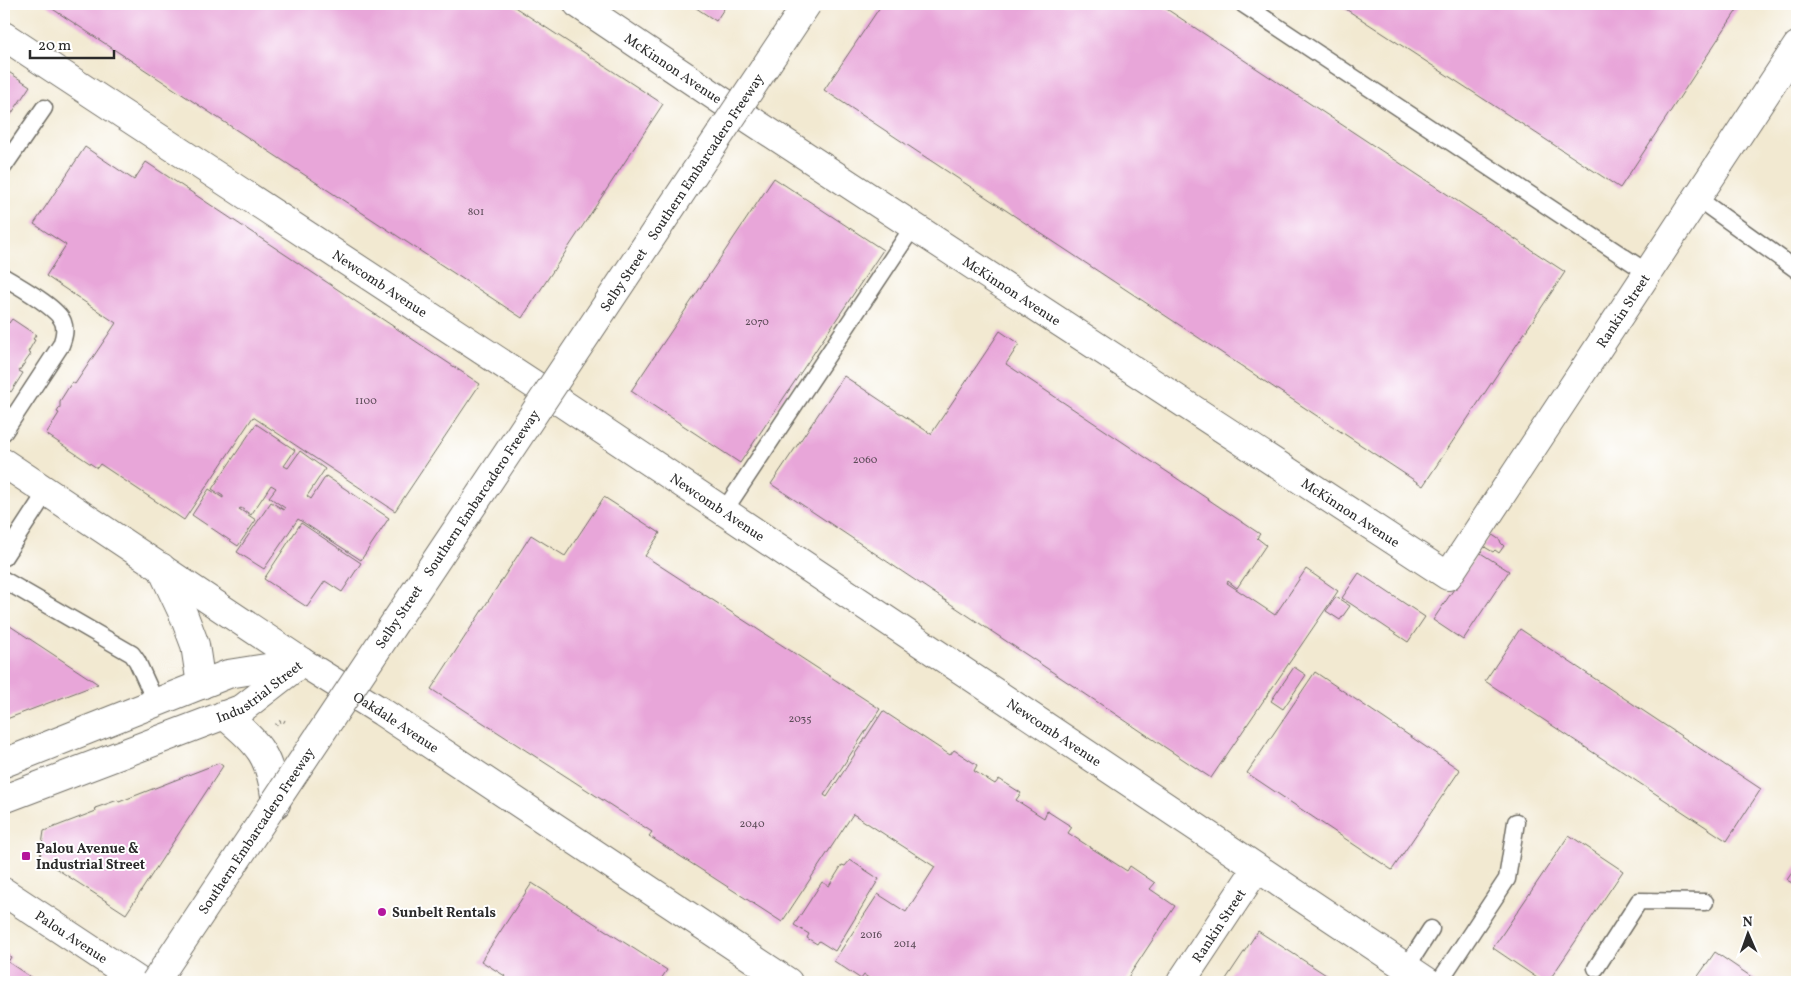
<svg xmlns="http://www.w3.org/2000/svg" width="1801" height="986" font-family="Vollkorn,serif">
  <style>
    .building { fill: #e8a6d9 }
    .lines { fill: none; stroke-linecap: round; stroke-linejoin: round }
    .lane-casing { stroke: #716e65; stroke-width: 19 }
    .street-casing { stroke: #716e65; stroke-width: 30 }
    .secondary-casing { stroke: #716e65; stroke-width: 30 }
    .path { stroke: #716e65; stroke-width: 3; stroke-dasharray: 1 4; stroke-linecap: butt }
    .lane { stroke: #fff; stroke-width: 16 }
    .street { stroke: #fff; stroke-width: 28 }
    .secondary { stroke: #fff; stroke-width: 28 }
    .highway-bridge-casing { stroke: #716e65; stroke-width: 30; stroke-linecap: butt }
    .highway-bridge { stroke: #fff; stroke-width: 28 }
    .poi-dot { fill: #b5179e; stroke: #fff; stroke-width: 2 }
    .labels { text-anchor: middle; stroke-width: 4; stroke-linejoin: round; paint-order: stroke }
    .number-label { font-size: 11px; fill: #5a4a56 }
    .street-label { font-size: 14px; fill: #2b2b2b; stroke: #fff }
    .poi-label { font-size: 14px; font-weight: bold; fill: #2b2b2b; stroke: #fff; text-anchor: start }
  </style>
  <rect width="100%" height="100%" fill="#fff"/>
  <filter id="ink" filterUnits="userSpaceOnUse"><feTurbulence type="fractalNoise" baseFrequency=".02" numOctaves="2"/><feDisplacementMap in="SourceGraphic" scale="10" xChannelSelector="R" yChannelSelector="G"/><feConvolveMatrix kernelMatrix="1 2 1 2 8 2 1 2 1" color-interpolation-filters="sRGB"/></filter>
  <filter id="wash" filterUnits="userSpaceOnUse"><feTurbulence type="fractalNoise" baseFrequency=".0096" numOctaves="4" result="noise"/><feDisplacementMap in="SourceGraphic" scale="20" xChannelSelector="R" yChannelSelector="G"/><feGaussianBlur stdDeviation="1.12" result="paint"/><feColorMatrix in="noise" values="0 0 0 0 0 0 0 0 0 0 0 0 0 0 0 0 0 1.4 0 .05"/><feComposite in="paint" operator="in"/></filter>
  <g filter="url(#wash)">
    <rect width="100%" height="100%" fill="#f2e9d1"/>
    <g id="blocks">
      <path class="building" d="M45,4h465l153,100 -141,214z
        M690,4h37l-11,17z
        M882,4h277l406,268 -142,214 -599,-396z
        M1338,4h403l-121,184z
        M4,69l26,17 -26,39z
        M85,147l49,33 12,-18 334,222 -85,127 -142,-94 -69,103 -84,-56 -3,4 -51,-34 13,-21 -2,-1 3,-5v-6l12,-19 3,2 41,-61 -70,-47 20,-31 -32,-21z
        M774,178l109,72 -143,213 -109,-72z
        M4,319l5,4 3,-4 24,16 -3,4 2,1 -7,12 3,2 -12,17 4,2 -12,19 -4,-3 -3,5z
        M1000,331l19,13 -13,20 254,170 -3,4 9,7 -29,43 -9,-7 -1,2 48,32 31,-46 32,22 -127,187 -440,-294 73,-108 87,58z
        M256,424l39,26 -11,16 4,2 12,-17 25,18 -18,27 4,3 15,-23 63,42 -28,42 -63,-41 -34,50 -27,-17 34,-50 13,8 1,-2 -16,-11 7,-9 -5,-3 -20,30 -10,-7 -2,1 17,11 -18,26 -46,-31 17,-26 14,9v-2l-11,-7z
        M604,497l56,36 -15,23 235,153 -56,86 3,2 56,-86 67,44 4,-5 23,15 -3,6 21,13 4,-5 22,14 -5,7 28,18 3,-7 25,16 -4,6 59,38 3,-5 25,17 -5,6 25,17 -50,76h-250l-11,-7 -3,4 -27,-18 44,-67 28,18 29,-45 -82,-53 -71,108 -133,-86 3,-4 -221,-143 100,-154 34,21z
        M301,523l60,40 -19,29 -17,-11 -18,26 -43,-28z
        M1491,534l9,6 1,3 3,3 -5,7 -4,-3 -2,2 -10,-6z
        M1479,552l30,19 -46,69 -30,-20z
        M1359,573l66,44 -17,25 -66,-44z
        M1336,597l14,9 -10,14 -14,-9z
        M4,622l94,62 -94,36z
        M1520,629l241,160 -34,52 -242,-160z
        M1294,667l12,8 -23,34 -12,-8z
        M1315,672l145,98 -68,100 -145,-97z
        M219,763l4,3 -97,148 -86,-56 4,-27 52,-20 -1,-3 23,-8 1,2z
        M1569,835l54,36 -75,111h-5l-50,-34z
        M850,860l29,19 -44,72 -16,-10 -2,3 -10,-6 2,-4 -15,-9 28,-43 7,4 13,-21 3,1z
        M1797,865v21l-10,-6z
        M532,883l135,87 -8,12h-158l4,-6 -24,-15z
        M1258,931l79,51h-113z
        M4,952l7,5 -3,5 30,20h-34z
        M1715,952l44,30h-65z"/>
    </g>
  </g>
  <g filter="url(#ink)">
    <use href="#blocks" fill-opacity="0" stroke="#716e65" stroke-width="1"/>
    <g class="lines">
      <defs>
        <path id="lane" d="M1243,4l405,269
          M4,166l40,-58
          M1697,198l100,72
          M4,277c14,9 53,30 59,45 3,8 1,15 -2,23l-57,87
          M724,511l189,-284
          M4,557l43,-66
          M4,580l128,74 5,7 19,42
          M1406,968l25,-39
          M1596,968l43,-67 66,1
          M1439,982l68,-103 9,-57"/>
        <g id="street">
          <path id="s1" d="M578,4l156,105 714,467 349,-530"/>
          <path id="s2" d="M4,36l543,357 881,589"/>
          <path id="s3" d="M4,892l136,90"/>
          <path id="s4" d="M1181,982l75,-113"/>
        </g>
        <g id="secondary">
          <path id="s5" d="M4,463l298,199 80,50 406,270"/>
          <path d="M161,567l23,49 11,29 6,40"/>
          <path d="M224,715c36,29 47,42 52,89"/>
          <path d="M4,763l224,-89 70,-11"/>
          <path id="s6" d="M4,799l239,-91 59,-46"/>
        </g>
      </defs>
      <use href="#lane" class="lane-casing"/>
      <use href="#street" class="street-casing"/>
      <use href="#secondary" class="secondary-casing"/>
      <path class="path" d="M276,725l6,-5 5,3"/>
      <use href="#lane" class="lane"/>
      <use href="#street" class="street"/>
      <use href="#secondary" class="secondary"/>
      <defs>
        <g id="highway-bridge">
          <path id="s7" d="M155,982l652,-978"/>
        </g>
      </defs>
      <use href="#highway-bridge" class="highway-bridge-casing"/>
      <use href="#highway-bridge" class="highway-bridge"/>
    </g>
  </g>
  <g class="poi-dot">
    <rect x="21" y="851" width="10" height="10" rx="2.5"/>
    <circle cx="382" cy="912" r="5"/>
  </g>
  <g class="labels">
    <g class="number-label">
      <text x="476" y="215">801</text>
      <text x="757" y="325">2070</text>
      <text x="366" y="404">1100</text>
      <text x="865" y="463">2060</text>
      <text x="800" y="722">2035</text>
      <text x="752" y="827">2040</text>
      <text x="871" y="938">2016</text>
      <text x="905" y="947">2014</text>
    </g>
    <g class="street-label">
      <text dy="5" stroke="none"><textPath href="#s1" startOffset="115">McKinnon Avenue</textPath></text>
      <text dy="5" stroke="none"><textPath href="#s7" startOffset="992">Southern Embarcadero Freeway</textPath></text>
      <text dy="5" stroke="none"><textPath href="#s7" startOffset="844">Selby Street</textPath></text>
      <text dy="5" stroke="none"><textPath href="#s2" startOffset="450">Newcomb Avenue</textPath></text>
      <text dy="5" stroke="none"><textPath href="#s1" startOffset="520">McKinnon Avenue</textPath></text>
      <text dy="5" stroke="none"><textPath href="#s1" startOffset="1359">Rankin Street</textPath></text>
      <text dy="5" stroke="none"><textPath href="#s7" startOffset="588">Southern Embarcadero Freeway</textPath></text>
      <text dy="5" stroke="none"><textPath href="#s2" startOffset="855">Newcomb Avenue</textPath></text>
      <text dy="5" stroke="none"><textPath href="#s1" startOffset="925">McKinnon Avenue</textPath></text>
      <text dy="5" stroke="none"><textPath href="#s7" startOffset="439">Selby Street</textPath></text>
      <text dy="5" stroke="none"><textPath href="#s6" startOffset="278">Industrial Street</textPath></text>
      <text dy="5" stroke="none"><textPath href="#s5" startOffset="470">Oakdale Avenue</textPath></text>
      <text dy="5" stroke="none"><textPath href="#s2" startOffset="1260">Newcomb Avenue</textPath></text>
      <text dy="5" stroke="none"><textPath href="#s7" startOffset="182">Southern Embarcadero Freeway</textPath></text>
      <text dy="5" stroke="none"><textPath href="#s4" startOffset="68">Rankin Street</textPath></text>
      <text dy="5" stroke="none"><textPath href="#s3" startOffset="81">Palou Avenue</textPath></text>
    </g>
    <g class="poi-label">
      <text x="36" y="853">Palou Avenue &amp;<tspan x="36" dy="16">Industrial Street</tspan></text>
      <text x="392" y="917">Sunbelt Rentals</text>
    </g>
  </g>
  <rect width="1801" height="986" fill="none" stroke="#fff" stroke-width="20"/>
  <g transform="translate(1748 934) rotate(358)" stroke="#ffffff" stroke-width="4" paint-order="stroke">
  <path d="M0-4L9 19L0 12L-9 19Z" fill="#2b2b2b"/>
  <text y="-8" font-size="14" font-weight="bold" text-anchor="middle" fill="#2b2b2b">N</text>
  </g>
  <path d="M30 50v8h84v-8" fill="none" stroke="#2b2b2b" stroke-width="2.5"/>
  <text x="38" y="50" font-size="15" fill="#2b2b2b" stroke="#ffffff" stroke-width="4" paint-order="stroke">20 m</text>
</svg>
